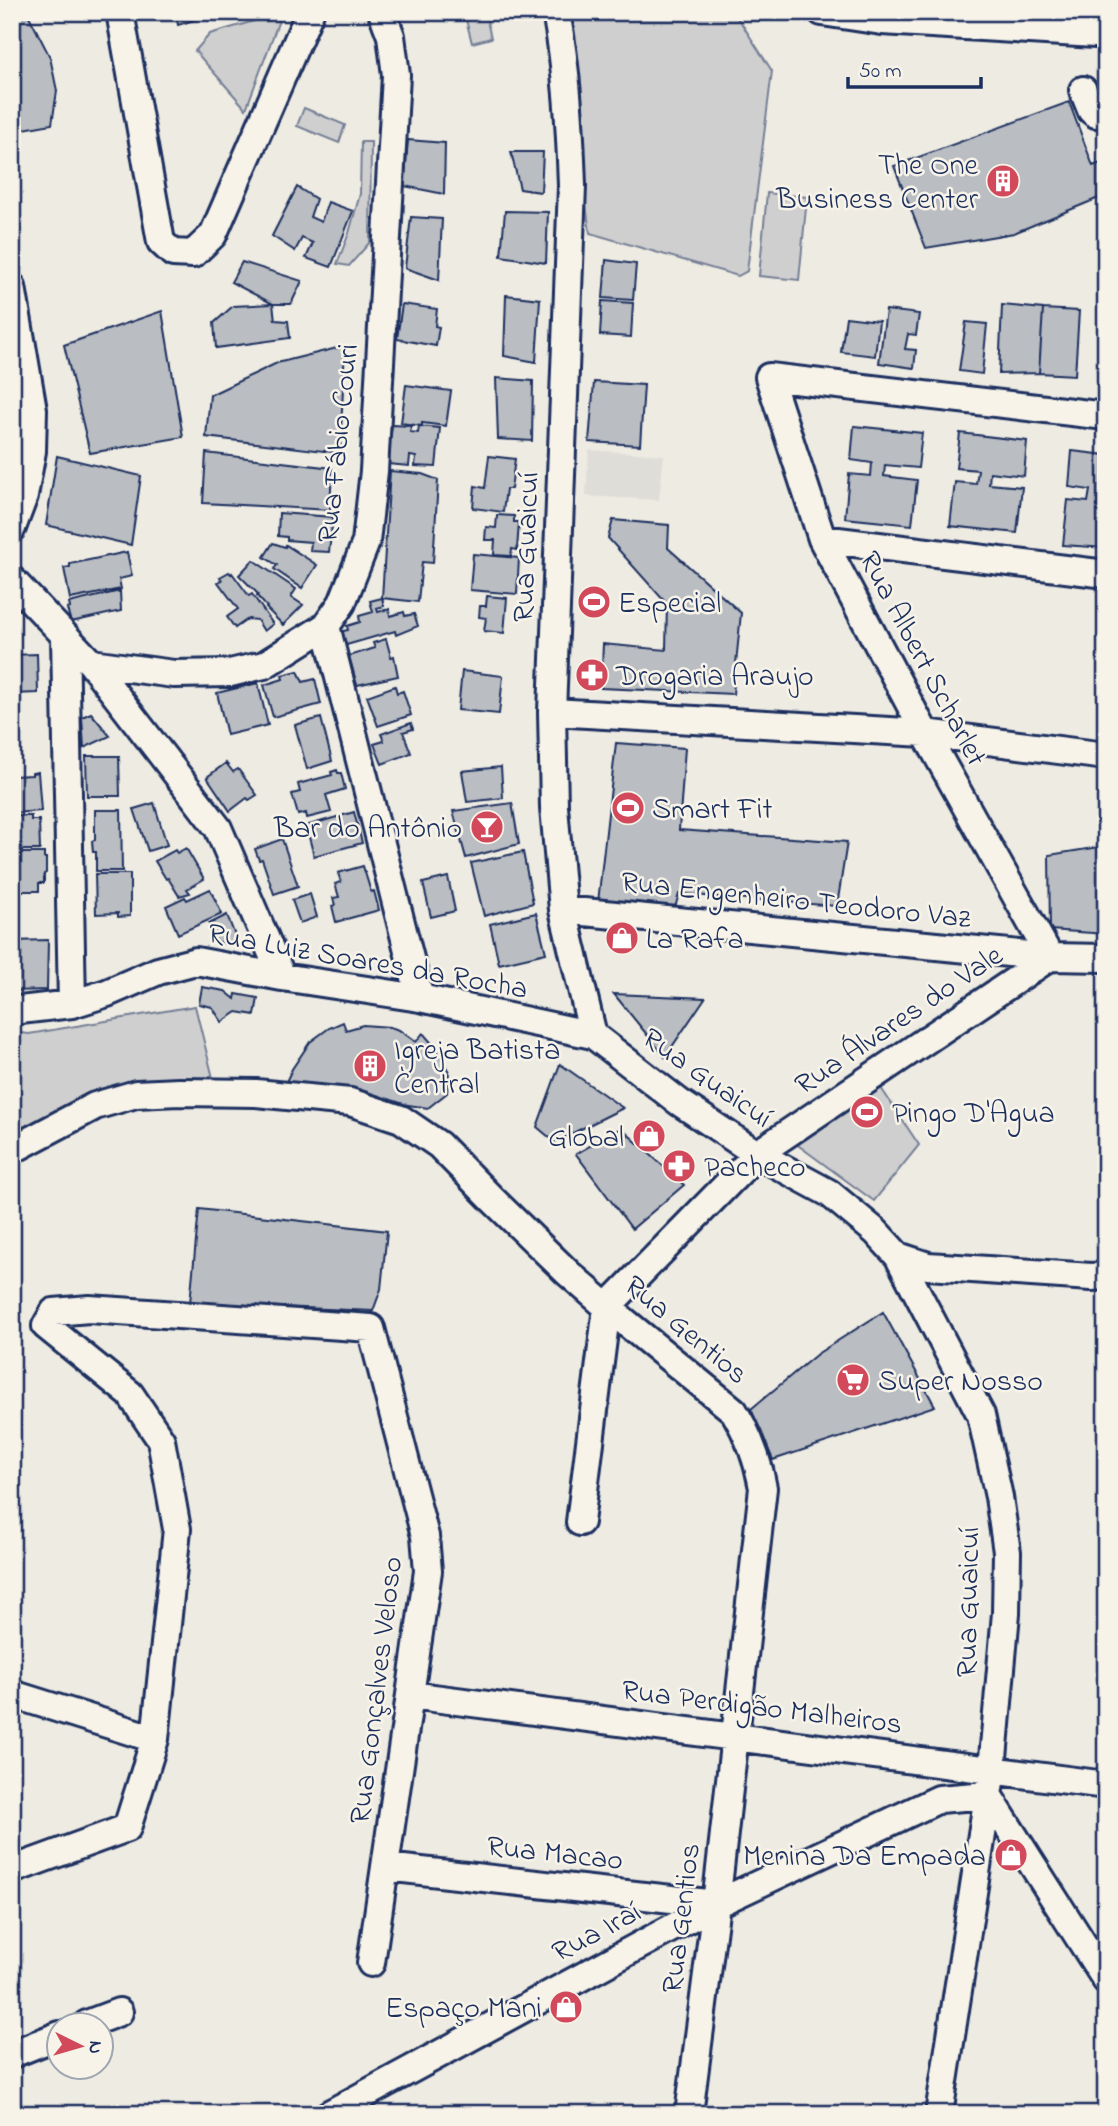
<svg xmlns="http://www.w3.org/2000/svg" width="1118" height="2126" font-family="'Indie Flower',sans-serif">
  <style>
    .built { fill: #deddd8 }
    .green { fill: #cfcfcf; stroke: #757f96; stroke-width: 2 }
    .building { fill: #babdc2; stroke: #1b2f5e; stroke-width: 2 }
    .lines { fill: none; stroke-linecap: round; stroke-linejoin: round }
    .minor-casing { stroke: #1b2f5e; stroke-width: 32 }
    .minor { stroke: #f7f3e8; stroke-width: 26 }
    .labels { text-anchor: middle; stroke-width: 5; stroke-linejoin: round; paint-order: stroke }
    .poi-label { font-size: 30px; fill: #1b2f5e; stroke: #f7f3e8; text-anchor: start }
    .street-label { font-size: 30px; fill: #1b2f5e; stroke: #f7f3e8 }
  </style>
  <rect width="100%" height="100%" fill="#eeebe2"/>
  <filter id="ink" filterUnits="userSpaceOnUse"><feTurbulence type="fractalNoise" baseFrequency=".0143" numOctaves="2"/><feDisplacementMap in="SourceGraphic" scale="14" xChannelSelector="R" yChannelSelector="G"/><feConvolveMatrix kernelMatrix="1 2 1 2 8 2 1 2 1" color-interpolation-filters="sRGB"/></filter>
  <g filter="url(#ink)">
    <path class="built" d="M589,450l75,5 -5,45 -73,-4z"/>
    <path class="green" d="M253,12h29l-36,97 -51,-58 15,-17 44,-13z
      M464,12h21l6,26 -19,5z
      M559,12h171l10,9 32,50 -25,200 -9,5 -148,-43z
      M304,108l41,17 -6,18 -42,-17z
      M361,142h10l-1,100 -21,24 -12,-2 12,-31 11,-39z
      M767,193l40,4 -8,83 -40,-4z
      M195,1006l21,84 -87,5 -117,38v-101l17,2z
      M877,1082l42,63 -45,56 -79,-58z"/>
    <path class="building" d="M20,12h7l23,45 7,34 -5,33 -40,7v-116z
      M175,12h45l-42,13z
      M1069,102l24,64 13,-5v34l-92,38 -88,15 -32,-82z
      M408,140l37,3 -1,51 -40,-8z
      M511,152h32l-2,40 -21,-3z
      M297,187l19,12 -6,18 11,5 7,-20 25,9 -22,56 -25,-9 7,-15 -11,-5 -7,13 -23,-15z
      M505,211l43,1 -2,51 -45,-7z
      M411,217l31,2 -3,61 -34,-12z
      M606,260l30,4 -3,36 -30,-2z
      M242,262l60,19 -11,23h-18l-42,-22z
      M506,295l34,4 -4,63 -32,-6z
      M602,301l31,2 -2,34 -31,-2z
      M273,304l2,16 13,1 2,17 -74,10 -2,-25 19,-17z
      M402,304l35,5 -2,17 4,1 -3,19 -39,-7z
      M1002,305l41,4 -4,64 -40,1z
      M1043,309l36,2 -4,64 -36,-2z
      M886,310l33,4 -3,21 -8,-1 -3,15 11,1 -2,18 -35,-5z
      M162,311l21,126 -93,16 -26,-108z
      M846,317l33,4 -4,35 -34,-4z
      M966,322l21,2 -5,50 -23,-3z
      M345,346l-5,107 -134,-16 4,-42 67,-32z
      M496,378l37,3 -1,60 -34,-2z
      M594,382l50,3 -4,60 -51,-3z
      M406,385l45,6 -5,35 -24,-3v3l-21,-3z
      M392,425l19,1 -1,6 8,1 1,-7 21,2 -4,39 -21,-1 1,-9 -6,-1 -1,10 -21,-2 2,-15 -3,-1 1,-16 3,1z
      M854,426l68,7 -4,35 -33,-3 -1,11 33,4 -5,45 -67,-7 4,-44 22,2 1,-13 -21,-3z
      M960,433l67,8 -3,35 -34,-4 -1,12 33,3 -5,46 -67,-7 5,-44 21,2 2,-14 -22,-2z
      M1072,451l34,4v37l-3,-1 -2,13h5v44l-43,-3 5,-45 20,2 2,-12 -21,-3z
      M206,453l126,15 -2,42 -127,-7z
      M57,456l84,20 -10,69 -85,-20z
      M489,456l26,3 -4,30h-5l-3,23 -30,-4 2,-22 10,2z
      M390,471l32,3 16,6 -5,83 -11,-1 -4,40 -36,-4z
      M279,513l54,4 -4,35 -19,-1 1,-9 -24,-2v-3l-9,-1z
      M497,515l17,1v6h5l-2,28 -5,-1 -1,7 -17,-1 1,-15h-10l1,-13 10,1z
      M613,520l56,5 -1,23 73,65 -8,81 -132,-6 2,-44 63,6 1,-46 -59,-66z
      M273,543l12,4 1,-2 31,20 -15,23 -28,-19 3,-4 -13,-8z
      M127,552l5,24 -13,3 2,10 -51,10 -6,-31 6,-1v-3z
      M473,554l46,4 -2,36 -47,-4z
      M253,560l43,29 -5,8 12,8 -20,20 -17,-17 1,-1 -10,-11 1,-2 -19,-19z
      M229,572l2,2 1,-1 17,23 3,-2 21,30 -9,7 -7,-11 -9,-1 -13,9 -8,-11 11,-8 -20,-27 4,-2 -2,-3z
      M120,591l1,20 -50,11 -4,-13 3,-1 -1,-5z
      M487,596l20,2 -3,35 -20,-2 2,-13 -7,-1 1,-11h6z
      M382,598l2,8 -7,2 1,4 11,-3 1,7 14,-4 1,4 9,-2 4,12 -22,9 -1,-4 -52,15 -4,-14 9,-2 -1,-4 13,-4 -1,-6 14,-4 -3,-11z
      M386,639l5,18 3,-1 4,20 -41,9 -8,-29 26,-8 -2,-5z
      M37,654l1,39 -26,1v-39z
      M298,671l5,11 12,-3 6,25 -48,13 -9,-32 19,-6 -1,-4z
      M462,671l41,5 -4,38 -41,-4z
      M258,683l10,42 -41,10 -10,-42z
      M395,686l2,7 6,-2 8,24 -33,11 -11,-30z
      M91,713l19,23 -26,12 -2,-31z
      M321,718l11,43 -25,8 -12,-44z
      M411,723l2,6 -10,3 8,21 -29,11 -8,-20 10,-3 -3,-7z
      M616,743l69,5 -6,82 168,12 -10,64 -158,-12 -5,17 -76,-9z
      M86,756h33l1,40h-33z
      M226,763l7,9 5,-3 19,26 -8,5 -2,-2 -17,13 -23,-34z
      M501,767l2,31 -36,4 -5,-31z
      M337,770l1,3h3l4,16 -19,6 5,17 -24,6 -1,-5 -8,2 -6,-21 8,-2 -2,-8 34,-9 -1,-3z
      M38,772l3,39 -29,2 1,-37 19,-1v-2z
      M154,803l13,42 -19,6 -14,-42z
      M512,803l7,41 -53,14 -13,-47z
      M95,810h26l1,61h-26v-19h-3l-1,-11 3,-1z
      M354,812l8,31 -48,13 -8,-30z
      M12,816h19v4h8l1,30h-28z
      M282,839l16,47 -24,8 -12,-35 -3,1 -4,-11z
      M1106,846v88l-56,-4 -1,-75z
      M186,848l18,31 -17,10 3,4 -11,3 -11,-18 -2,1 -11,-18 20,-11 2,3z
      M523,852l10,51 -49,13 -13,-53z
      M12,853h32v5h2v15l-2,1v9h-5v8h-21v-7h-6z
      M363,866l8,26 3,-1 5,19 -43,12 -4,-16 3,-1 -2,-7 6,-1 -4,-13 6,-2 -3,-9z
      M95,874h35v42l-12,1v-4l-22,1z
      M448,877l7,34 -24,6 -8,-34z
      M210,889l12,25 -44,20 -12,-28 19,-9 2,3z
      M310,894l7,23 -17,6 -8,-23z
      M536,913l10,40 -47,11 -9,-40z
      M227,915l10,26 -9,4 -12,-4 -7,-17z
      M48,940l-1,50 -35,1v-50z
      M202,987l23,4 10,8 1,-5 22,4 -3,17 -18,-3 -15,10 -10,-15 -13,-3z
      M614,994l91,4 -40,59z
      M343,1022l3,8 17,-5 27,2 9,3 17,12 7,-9 13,15 13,24 -2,21 -19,15 -144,-22 8,-17 18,-27 19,-14z
      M560,1064l63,44 -68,34 -18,-15z
      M621,1128l63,57 -52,44 -56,-75z
      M199,1209l188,22 -6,58 -8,22 -183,-8z
      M883,1312l52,94 -162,54 -22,-51 66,-55z"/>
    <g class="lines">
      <defs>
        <path id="minor" d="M120,12l41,230 12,11 20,1 20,-19 97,-223
          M556,12c11,58 14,115 16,174l-20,526 2,95 9,103 30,125 86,67 78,52 72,39 47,39 22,24 83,159 18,82 8,55 -1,61 -14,156 -53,345
          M822,12l60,9 213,13 11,-1
          M1083,90l8,20 5,4 10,-1
          M12,287l21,123 -1,41 -8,45 -12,32
          M822,539l284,35
          M12,580l79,83 127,165 64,149
          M326,626l94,372
          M65,637l7,367
          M91,663l83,11 56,-1 34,-8 62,-39 16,-23 24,-61 8,-71 22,-396 -5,-39 -9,-24
          M552,712l373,21 181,23
          M563,910l487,47 56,1
          M1050,957l-125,-224 -103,-194 -53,-162 337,39
          M12,1009l8,1 52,-6 35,-11 51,-22 38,-10 86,16 138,21 173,37
          M12,1150l83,-44 41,-12 43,-2 77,1 94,9 51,17 38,26 54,55 75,73 39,34 127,104c15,25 24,49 29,77l-47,416 -27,210
          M898,1256l30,10 163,11 15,-1
          M580,1522l27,-215 150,-153 293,-197
          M12,1694l143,45
          M410,1695l696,90
          M988,1795l118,185
          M386,1867l330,37
          M12,1870l115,-42 28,-89 22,-210 -16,-89 -31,-46 -84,-68 8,-14 35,-3 282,19 54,208 3,35 -57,392
          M87,2024l32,-12
          M12,2054l48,-19
          M329,2114l387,-210 223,-105 49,-4"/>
      </defs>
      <use href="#minor" class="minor-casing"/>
      <use href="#minor" class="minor"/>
    </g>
  </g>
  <defs>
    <symbol id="building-disc" viewBox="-11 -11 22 22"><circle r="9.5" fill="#d1495b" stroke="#f7f3e8"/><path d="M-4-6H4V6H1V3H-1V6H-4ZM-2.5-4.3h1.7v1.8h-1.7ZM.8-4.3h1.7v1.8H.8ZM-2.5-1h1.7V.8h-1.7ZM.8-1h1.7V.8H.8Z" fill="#fff"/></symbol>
    <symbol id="stadium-disc" viewBox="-11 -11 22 22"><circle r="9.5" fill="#d1495b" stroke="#f7f3e8"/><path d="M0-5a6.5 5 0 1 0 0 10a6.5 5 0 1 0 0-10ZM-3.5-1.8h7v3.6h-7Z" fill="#fff"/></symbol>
    <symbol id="pharmacy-disc" viewBox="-11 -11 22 22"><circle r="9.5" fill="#d1495b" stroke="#f7f3e8"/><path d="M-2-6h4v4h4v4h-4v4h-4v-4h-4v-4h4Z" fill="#fff"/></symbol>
    <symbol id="bar-disc" viewBox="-11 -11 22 22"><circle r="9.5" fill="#d1495b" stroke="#f7f3e8"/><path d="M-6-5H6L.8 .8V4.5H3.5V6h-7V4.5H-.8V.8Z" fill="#fff"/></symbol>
    <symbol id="shop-disc" viewBox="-11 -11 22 22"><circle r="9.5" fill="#d1495b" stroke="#f7f3e8"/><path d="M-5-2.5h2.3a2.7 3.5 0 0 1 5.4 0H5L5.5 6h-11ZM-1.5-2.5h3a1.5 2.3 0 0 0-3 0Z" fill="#fff"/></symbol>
    <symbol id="supermarket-disc" viewBox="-11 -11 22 22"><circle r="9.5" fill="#d1495b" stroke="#f7f3e8"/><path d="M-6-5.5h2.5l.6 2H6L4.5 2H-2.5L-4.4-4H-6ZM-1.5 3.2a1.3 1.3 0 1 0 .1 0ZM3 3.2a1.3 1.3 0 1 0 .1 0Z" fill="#fff"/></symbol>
  </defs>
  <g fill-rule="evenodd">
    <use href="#building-disc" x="984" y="162" width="38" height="38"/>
    <use href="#stadium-disc" x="575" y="583" width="38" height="38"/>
    <use href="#pharmacy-disc" x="573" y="656" width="38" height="38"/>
    <use href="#stadium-disc" x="609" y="789" width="38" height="38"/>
    <use href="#bar-disc" x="468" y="808" width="38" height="38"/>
    <use href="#shop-disc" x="603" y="919" width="38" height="38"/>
    <use href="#building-disc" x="351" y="1047" width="38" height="38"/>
    <use href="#stadium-disc" x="848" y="1093" width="38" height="38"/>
    <use href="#shop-disc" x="630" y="1117" width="38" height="38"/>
    <use href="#pharmacy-disc" x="660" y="1147" width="38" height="38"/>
    <use href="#supermarket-disc" x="834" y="1361" width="38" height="38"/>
    <use href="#shop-disc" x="992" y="1836" width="38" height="38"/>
    <use href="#shop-disc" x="547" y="1988" width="38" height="38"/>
  </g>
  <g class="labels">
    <g class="poi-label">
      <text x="978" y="174" text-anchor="end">The One<tspan x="978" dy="34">Business Center</tspan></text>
      <text x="618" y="612">Especial</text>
      <text x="616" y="685">Drogaria Araujo</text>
      <text x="652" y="818">Smart Fit</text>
      <text x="462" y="837" text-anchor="end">Bar do Antônio</text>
      <text x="646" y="948">La Rafa</text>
      <text x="394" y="1059">Igreja Batista<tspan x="394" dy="34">Central</tspan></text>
      <text x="892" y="1122">Pingo D'Agua</text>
      <text x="624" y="1146" text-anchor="end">Global</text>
      <text x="704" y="1176">Pacheco</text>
      <text x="878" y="1390">Super Nosso</text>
      <text x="986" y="1865" text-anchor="end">Menina Da Empada</text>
      <text x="542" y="2017" text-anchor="end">Espaço Mani</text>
    </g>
    <g class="street-label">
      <text transform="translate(337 443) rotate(-84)" y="10">Rua Fábio Couri</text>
      <text transform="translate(525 547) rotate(-88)" y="10">Rua Guaicuí</text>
      <text transform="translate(924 658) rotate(62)" y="10">Rua Albert Scharlet</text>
      <text transform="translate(796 899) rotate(6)" y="10">Rua Engenheiro Teodoro Vaz</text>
      <text transform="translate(368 960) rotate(10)" y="10">Rua Luiz Soares da Rocha</text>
      <text transform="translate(898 1019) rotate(-34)" y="10">Rua Álvares do Vale</text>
      <text transform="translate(708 1077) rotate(35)" y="10">Rua Guaicuí</text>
      <text transform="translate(687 1329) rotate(40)" y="10">Rua Gentios</text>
      <text transform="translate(967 1602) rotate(-89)" y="10">Rua Guaicuí</text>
      <text transform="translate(375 1690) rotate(-83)" y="10">Rua Gonçalves Veloso</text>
      <text transform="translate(762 1706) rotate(7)" y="10">Rua Perdigão Malheiros</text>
      <text transform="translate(555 1852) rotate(6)" y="10">Rua Macao</text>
      <text transform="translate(680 1918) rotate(-83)" y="10">Rua Gentios</text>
      <text transform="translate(596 1931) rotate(-28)" y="10">Rua Iraí</text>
    </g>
  </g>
  <rect width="1118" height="2126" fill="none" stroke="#f7f3e8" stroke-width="42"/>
  <rect x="21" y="21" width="1076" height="2084" fill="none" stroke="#1b2f5e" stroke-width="2.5" filter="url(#ink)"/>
  <g transform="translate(80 2046) rotate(95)"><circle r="33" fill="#f7f3e8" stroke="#9fa5b1" stroke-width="2"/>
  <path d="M0-5L12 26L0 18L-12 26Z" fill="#d1495b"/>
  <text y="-10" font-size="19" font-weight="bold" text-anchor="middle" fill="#1b2f5e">N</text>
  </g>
  <path d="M848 77v10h133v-10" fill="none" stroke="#1b2f5e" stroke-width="3.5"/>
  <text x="859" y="77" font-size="21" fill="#1b2f5e" stroke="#f7f3e8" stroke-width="5" paint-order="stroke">50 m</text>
</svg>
